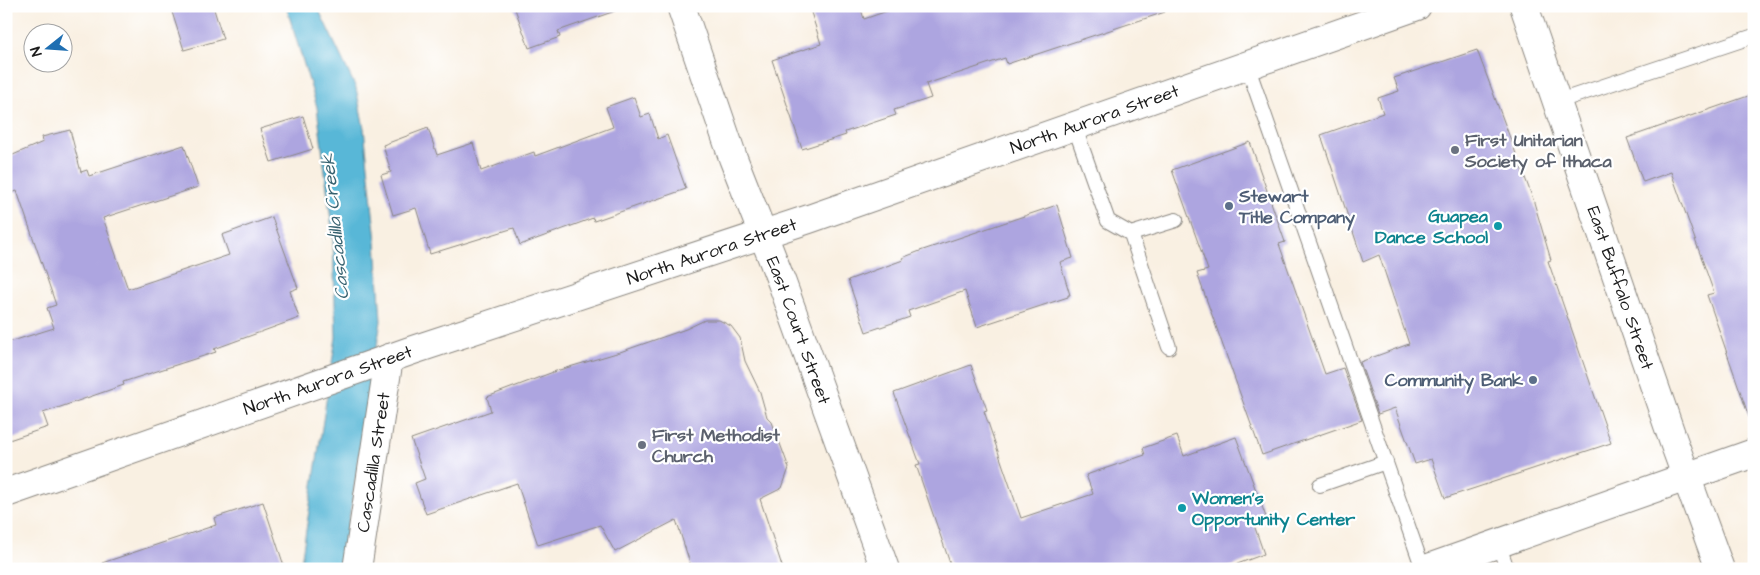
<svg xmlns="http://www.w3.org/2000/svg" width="1760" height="575" font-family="'Architects Daughter',sans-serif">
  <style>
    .water { fill: #58b7d7; stroke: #3a6a7a }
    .building { fill: #ada5e0 }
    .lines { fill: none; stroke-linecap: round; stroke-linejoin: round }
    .service-casing { stroke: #8a867f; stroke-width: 16 }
    .minor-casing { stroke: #8a867f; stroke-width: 30 }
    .tertiary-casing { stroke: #8a867f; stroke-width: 30 }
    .service { stroke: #fff; stroke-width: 14 }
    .minor { stroke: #fff; stroke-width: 28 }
    .tertiary { stroke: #fff; stroke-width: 28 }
    .worship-dot { fill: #6b7280; stroke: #fff; stroke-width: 2 }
    .service-dot { fill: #5c6f8a; stroke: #fff; stroke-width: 2 }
    .culture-dot { fill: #0f9aa8; stroke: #fff; stroke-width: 2 }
    .labels { text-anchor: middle; stroke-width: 4.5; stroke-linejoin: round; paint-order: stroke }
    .street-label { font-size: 18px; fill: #1c1c1c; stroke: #fff }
    .worship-label { font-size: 18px; font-weight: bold; fill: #5b616d; stroke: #fff; text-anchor: start }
    .service-label { font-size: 18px; font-weight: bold; fill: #4e5e75; stroke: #fff; text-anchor: start }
    .culture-label { font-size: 18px; font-weight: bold; fill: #0d838f; stroke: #fff; text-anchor: end }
    .water-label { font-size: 19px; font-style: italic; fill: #376270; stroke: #fff }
  </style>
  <rect width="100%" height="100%" fill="#fff"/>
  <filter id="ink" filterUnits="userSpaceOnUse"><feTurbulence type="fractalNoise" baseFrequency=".02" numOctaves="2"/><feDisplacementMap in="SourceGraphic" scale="10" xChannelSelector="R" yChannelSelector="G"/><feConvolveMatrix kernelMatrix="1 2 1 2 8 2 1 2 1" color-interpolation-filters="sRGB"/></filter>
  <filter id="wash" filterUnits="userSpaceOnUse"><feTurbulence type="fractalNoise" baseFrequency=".0096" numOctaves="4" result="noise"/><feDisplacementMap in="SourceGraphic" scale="20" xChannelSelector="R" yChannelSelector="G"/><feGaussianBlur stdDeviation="1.12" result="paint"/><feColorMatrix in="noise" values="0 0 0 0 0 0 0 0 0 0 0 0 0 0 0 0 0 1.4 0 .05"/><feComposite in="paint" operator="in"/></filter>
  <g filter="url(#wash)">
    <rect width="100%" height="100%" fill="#f9f0e2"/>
    <path class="water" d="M286,6h31l39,82 8,40 12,113 5,80 -40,248h-41l36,-232 -3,-100 -16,-130z"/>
    <g id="blocks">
      <path class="building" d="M192,6h21l10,33 -39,11 -12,-38z
        M514,6h100l1,5 -57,20 2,6 -31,11z
        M809,6h51l4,13 38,-13h262l1,6 -158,52 -2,-6 -79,26 5,14 -37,12 2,5 -51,17 1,3 -44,14 -30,-89 49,-16z
        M1477,50l56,149 18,61 -3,1 63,182 -166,55 -14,-39 -16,5 -20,-56 -17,6 -18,-52 49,-18 -30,-89 -16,7 -42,-127 62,-22 -5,-15 21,-7 -5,-13z
        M1754,94v322l-5,1 -42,-122 7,-2 -43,-121 -28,10 -16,-44z
        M634,97l7,20 9,-3 8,25 9,-4 19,54 -92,32 -1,-3 -73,27 -6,-17 -84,26 -14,-46 -23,7 -12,-40 10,-3 -8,-27 45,-17 9,27 36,-12 8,28 53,-19 1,4 78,-29 -7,-20z
        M303,116l10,33 -42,13 -11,-33z
        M70,130l11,42 6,-2 2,6 95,-31 14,42 -95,31 25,71 101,-34 -7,-20 50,-18 26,71 -8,3 9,27 -85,31 2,3 -93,30 1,3 -81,28 5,14 -42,14v-98l48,-15 -7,-20 9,-3 -39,-114 -11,4v-37l37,-16 -1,-5z
        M1250,142l35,100 -6,2 46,130 18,-6 19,52 -100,35 -65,-182 11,-3 -36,-100z
        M1057,205l16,53 -13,4 10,33h-2v2l-91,30 -12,-36 -57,20 2,6 -44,15 -18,-52 55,-20 -1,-2 18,-7z
        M705,320h14l12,6 9,12 5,23 15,31 7,25 5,5 17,46 -7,20 -22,11 23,70h-91l-16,-49 -61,32 -15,-27 -62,20 -21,-62 -91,31 -11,-31 10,-4 -14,-40 80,-28 -4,-14 69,-26 64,-19 66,-23z
        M971,365l16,45 -3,1 37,107 72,-24 -7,-19 59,-20 -2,-7 34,-12 7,20 52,-19 30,80 -13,5 11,32 -40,15h-272l-36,-104 4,-1 -26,-71z
        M263,502l22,67h-182l-1,-6 114,-38 -2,-7z"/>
    </g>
  </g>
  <g filter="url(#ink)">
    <use href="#blocks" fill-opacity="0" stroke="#8a867f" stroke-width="1"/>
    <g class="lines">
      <defs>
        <path id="service" d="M1247,65l176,504
          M1556,102l198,-66
          M1074,125l34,96 23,13 38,113
          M1131,234l45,-14
          M1320,485l66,-23
          M1498,543l9,26"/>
        <g id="minor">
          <path id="s1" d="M357,569l32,-211"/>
        </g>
        <g id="tertiary">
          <path id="s2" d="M681,6l52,152 49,125 103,286"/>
          <path id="s3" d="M1524,6l149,434 47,129"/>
          <path id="s4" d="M6,493l407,-143 396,-131 608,-213"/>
          <path d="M1426,569l328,-116"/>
        </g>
      </defs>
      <use href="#service" class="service-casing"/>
      <use href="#minor" class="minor-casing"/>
      <use href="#tertiary" class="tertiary-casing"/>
      <use href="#service" class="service"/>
      <use href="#minor" class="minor"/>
      <use href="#tertiary" class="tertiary"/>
    </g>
  </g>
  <g class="worship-dot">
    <circle cx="1455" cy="150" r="5"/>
    <circle cx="642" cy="445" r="5"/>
  </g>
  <g class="service-dot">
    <circle cx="1229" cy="206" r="5"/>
    <circle cx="1533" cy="380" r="5"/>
  </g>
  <g class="culture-dot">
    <circle cx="1498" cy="226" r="5"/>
    <circle cx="1182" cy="508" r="5"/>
  </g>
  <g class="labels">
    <g class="street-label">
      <text dy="6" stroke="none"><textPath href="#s4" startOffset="1151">North Aurora Street</textPath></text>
      <text dy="6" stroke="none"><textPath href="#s4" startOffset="746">North Aurora Street</textPath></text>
      <text dy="6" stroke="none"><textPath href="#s3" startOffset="298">East Buffalo Street</textPath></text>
      <text dy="6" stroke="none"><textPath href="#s2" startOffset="345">East Court Street</textPath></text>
      <text dy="6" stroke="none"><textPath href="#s4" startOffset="341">North Aurora Street</textPath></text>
      <text dy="6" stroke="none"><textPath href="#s1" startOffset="108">Cascadilla Street</textPath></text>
    </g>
    <g class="worship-label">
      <text x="1465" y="146">First Unitarian<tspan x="1465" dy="21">Society of Ithaca</tspan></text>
      <text x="652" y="441">First Methodist<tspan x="652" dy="21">Church</tspan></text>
    </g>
    <g class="service-label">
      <text x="1239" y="202">Stewart<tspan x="1239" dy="21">Title Company</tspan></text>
      <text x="1523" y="386" text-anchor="end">Community Bank</text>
    </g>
    <g class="culture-label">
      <text x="1488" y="222">Guapea<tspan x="1488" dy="21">Dance School</tspan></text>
      <text x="1192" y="504" text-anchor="start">Women's<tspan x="1192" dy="21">Opportunity Center</tspan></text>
    </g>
    <g class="water-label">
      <text transform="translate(334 227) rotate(-96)" y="7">Cascadilla Creek</text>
    </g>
  </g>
  <rect width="1760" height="575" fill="none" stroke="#fff" stroke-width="25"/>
  <g transform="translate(48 48) rotate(253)"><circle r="24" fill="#ffffff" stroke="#a4a4a4"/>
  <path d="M0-4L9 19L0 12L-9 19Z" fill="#1f6fb2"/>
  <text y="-8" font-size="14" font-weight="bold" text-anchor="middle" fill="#1c1c1c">N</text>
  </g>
</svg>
